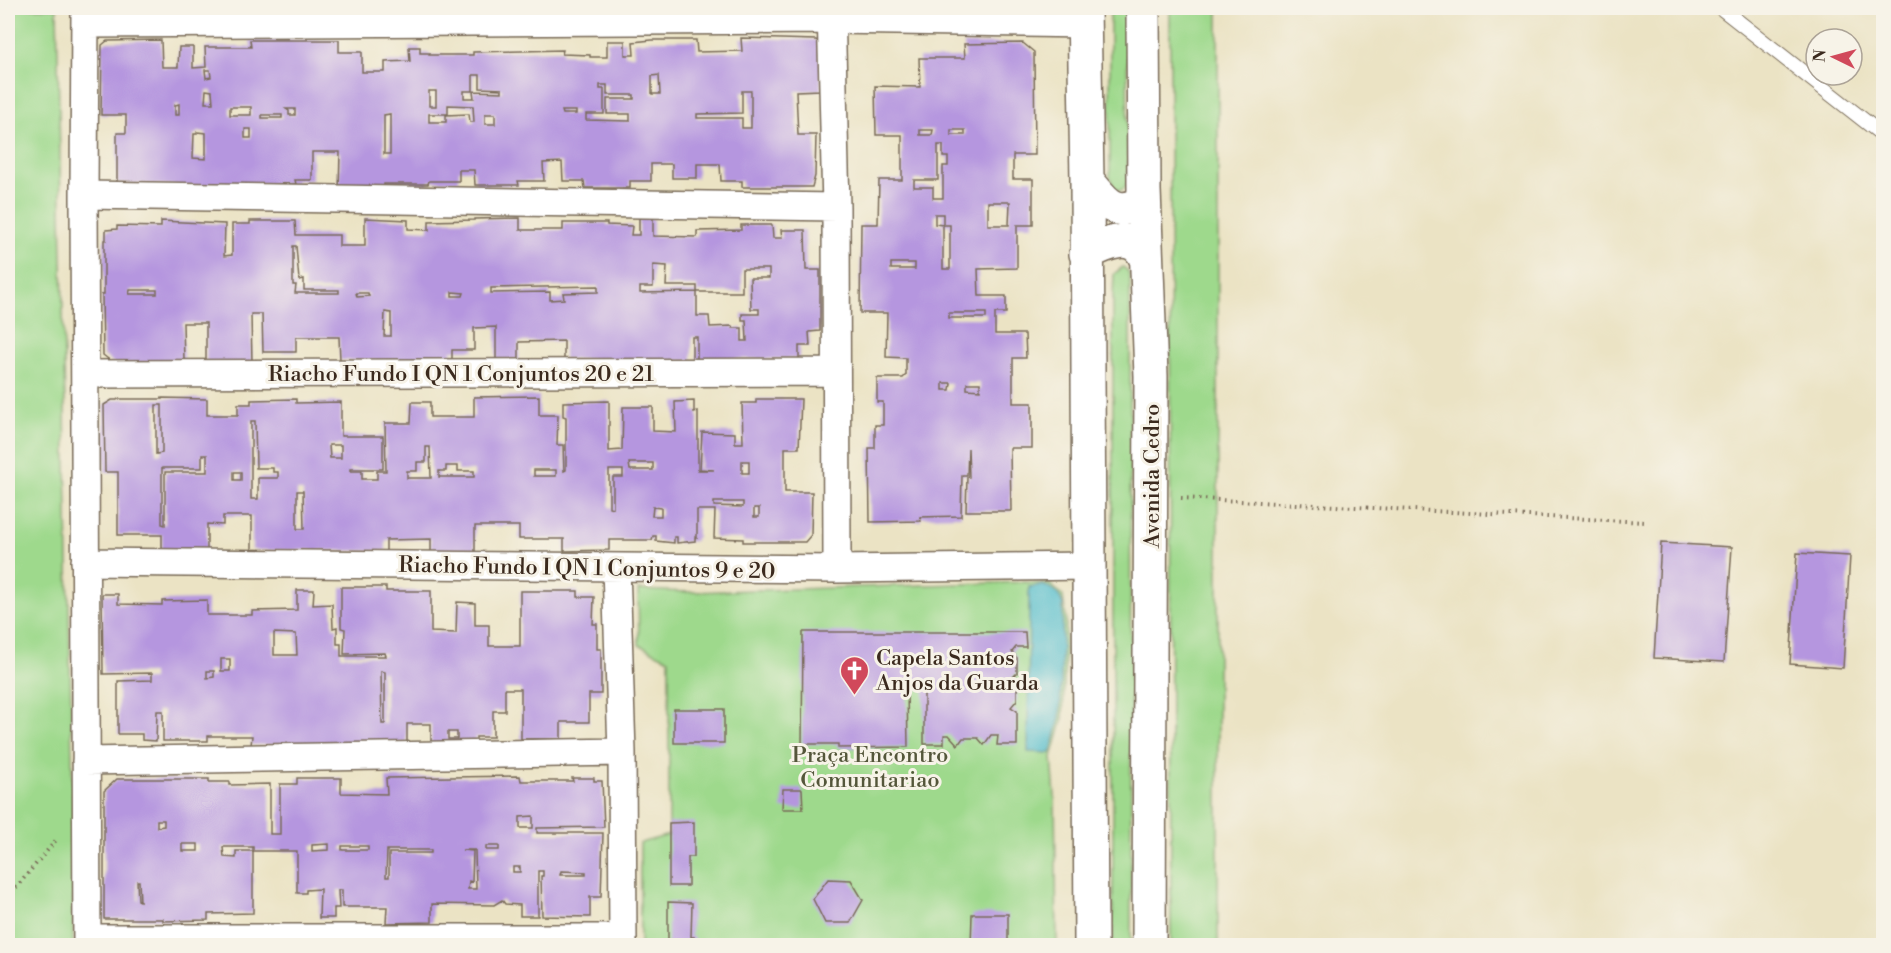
<svg xmlns="http://www.w3.org/2000/svg" width="1891" height="953" font-family="'Libre Bodoni',serif">
  <style>
    .green { fill: #9ed98c; stroke: #6c8255; stroke-width: 1.5 }
    .water { fill: #50bccb; stroke: #467374; stroke-width: 1.5 }
    .building { fill: #b596df; fill-rule: evenodd }
    .lines { fill: none; stroke-linecap: round; stroke-linejoin: round }
    .lane-casing { stroke: #796b58; stroke-width: 16 }
    .street-casing { stroke: #796b58; stroke-width: 30 }
    .secondary-casing { stroke: #796b58; stroke-width: 36 }
    .path { stroke: #796b58; stroke-width: 4; stroke-dasharray: 1.5 4.5; stroke-linecap: butt }
    .lane { stroke: #fff; stroke-width: 14 }
    .street { stroke: #fff; stroke-width: 27 }
    .secondary { stroke: #fff; stroke-width: 33 }
    .labels { text-anchor: middle; stroke-width: 6; stroke-linejoin: round; paint-order: stroke }
    .street-label { font-size: 22px; fill: #3b2a1e; stroke: #f7f3e8 }
    .poi-label { font-size: 22px; fill: #3b2a1e; stroke: #f7f3e8; text-anchor: start }
    .park-label { font-size: 22px; fill: #54563a; stroke: #f7f3e8 }
  </style>
  <rect width="100%" height="100%" fill="#f7f3e8"/>
  <filter id="ink" filterUnits="userSpaceOnUse"><feTurbulence type="fractalNoise" baseFrequency=".0167" numOctaves="2"/><feDisplacementMap in="SourceGraphic" scale="12" xChannelSelector="R" yChannelSelector="G"/><feConvolveMatrix kernelMatrix="1 2 1 2 8 2 1 2 1" color-interpolation-filters="sRGB"/></filter>
  <filter id="wash" filterUnits="userSpaceOnUse"><feTurbulence type="fractalNoise" baseFrequency=".008" numOctaves="4" result="noise"/><feDisplacementMap in="SourceGraphic" scale="24" xChannelSelector="R" yChannelSelector="G"/><feGaussianBlur stdDeviation="1.35" result="paint"/><feColorMatrix in="noise" values="0 0 0 0 0 0 0 0 0 0 0 0 0 0 0 0 0 1.4 0 .05"/><feComposite in="paint" operator="in"/></filter>
  <g filter="url(#wash)">
    <rect width="100%" height="100%" fill="#ebe3c4"/>
    <path class="green" d="M8,8h49l16,804v133h-65z
      M1110,8h17l1,172 -3,8 -6,3 -6,-4 -3,-10z
      M1170,8h48v937h-47z
      M1123,267l5,4 2,8 1,666 -18,1v-649l1,-23z
      M1027,582l23,2 13,12 3,22 -3,100 -11,39 3,40 2,148h-417v-102l29,-8v-176l-30,-14 -1,-55 53,2z"/>
    <path class="water" d="M1041,585c11,2 19,9 22,20l-3,112 -9,36 -23,-1 1,-165z"/>
    <g id="blocks">
      <path class="building" d="M741,38l75,2 5,3v47l-25,1 2,44h18l-1,41 -3,11h-70v-6h-21l-1,-17h-23v14h-25v-14h-21v17h-21v7h-45l-1,-7h-21l-1,-19 -19,1 1,18h-26l1,4h-44l-1,-15h-15v11h-30l-1,3h-44v6h-45l1,-38h-28v28h-17l1,4h-45v5l-134,-6v-50h9v-18h-25l1,-70 5,-4 54,-1 1,27h16l1,-20h14v21l13,-1 -1,-20h46l-1,-7h89v12h23v20h23v-10l25,-1 -1,-14h11v6h10l-1,2h44v-3l90,-2 -1,4 28,1v2h17v-16h18v14h9l-1,-13 19,-2h44l1,12 45,-1zM205,70h5l1,7 -5,1zM473,75h7v13l22,1v3l-29,-1 1,7h-10v-7h9zM659,75l1,19h-8v-18zM600,85h7v10h27v4h-27v15h23v7l-44,-1v-6h18v-25h-4zM206,90l6,1 1,12h-8zM429,91h7v15h-7zM742,91h9v37h-9v-10h-45v-4l45,-1zM179,104v11h-4v-10zM448,105l25,1 1,16h-4l-1,-8 -23,1v7h-17v-8h19zM230,107h21v8h-21zM286,109h9v6h-6v-4zM562,111h14v3h-13zM390,114v40h-6v-39zM485,114h10v10h-10zM262,115h20v3h-20zM245,129h6v9h-6zM197,132l9,1v26l-13,-1 1,-24h3z
        M1023,43l11,9 1,103h-22v24h20v46h-16v43l-39,1 1,27h27v17h-11v21h30l1,24h-13v45h19v45h-22l1,63h-45l1,-34h2l-1,-29 -1,27h-5l-1,41 -41,1 1,4 -51,1 -1,-74h6v-23h8v-23h-6v-24h26l3,-3v-17l-20,-1 1,-44h-27l1,-89h17l1,-44h23v-45h-26l-1,-49 45,1 -1,-29h46l-1,-14zM920,130h13l-1,5h-12zM951,130h14v5h-14zM938,145h5v12h5v9h-5v32h-10v-11h-19v-7h24zM988,202h22l-1,23h-21zM935,214h8v11l-8,-1zM943,225h7v44h-7zM891,263h24v6h-24zM949,313h37v5h-37zM943,383h8l-1,7h-7zM967,383h13v7l-13,-1z
        M365,218l43,2v9l21,1v-9l45,-1v-1l46,-1v12h43v-7h44v2l25,1 -1,9h8v-17h14v18l44,1v-6l44,-1v-5h31l1,13h9l-1,-8h24l1,40h14v61l-11,1 1,14h-11v13h-102v-22h-5v24l-128,-2v-18l-45,1v18h-23v-33l-22,1v22h-22v12l-112,-2 -1,-23h-43v15h-33l-1,-38h-11l1,50 -46,1v-42h-23l1,37 -68,5 -13,-10 -1,-61h2v-54h2v-10l11,-1v-3l44,1v-6l64,3 -1,32 8,-1v-31h18v-3h45l1,14h43v11h26zM293,246h3l3,34 5,-1v11h35v3h-44l1,-8h-3zM653,265l14,1 -1,20h31v6h45v-23h27v9h-19l1,31h8v5h-17v6h4l1,21h-5v-13h-9l-1,-2 -22,1 -1,-11h-12v-24l-57,1v-6h13zM598,286v6l-35,1 1,6 -14,1v-8l-59,1v-5zM130,290h27v4h-28zM452,292l12,1 -1,3h-11zM356,293h12l1,3 -12,1zM385,312l6,1v23h-7z
        M539,396v19h19l-1,30h6l1,26 2,-1v-53l-3,-1v-14l46,-1v50l13,-1 1,-43h30v24l23,1 -1,-30 19,-1v11l4,-1v59h16l-14,-1 2,-37 33,1v10h8l-1,-40h14v-4h45l-2,49h-14v44h27l-1,43 -6,7h-62v-3l-29,-1 1,-28h-18v28l-2,-1v4l-18,2v-6h-3v6l-18,-2v-5h-3l-1,4h-43v10l-45,1v-12h-45v-13h-44v26h-44v-13l-45,1v11l-134,-1v-34h-29v9l-16,-1v29h-45v-18h-44v-63h-13l-1,-67 8,-5h5l1,-1h44v-1l45,1v16h31v-11h13v-4l45,-1v4l45,-1v34h42v33h-33v2h12v8h15v-8h9l-1,-48h26l1,-21h18v15h44v-20zM156,405h6v48l-6,1zM251,421h4l1,47h17v4h5v6h-20v21h-7zM329,445h12v13h-11zM426,447h4l1,31h-24v-7h10v-9h9zM202,455h5v17h-42v53l-3,-1v-56h40zM742,461h7v12h-7zM629,463h24v7h-23zM446,466h12v5h16v6h-35v-6h7zM534,470h22v6h-22zM609,470h14v7h-10v31l-4,-1zM234,472h7v8h-7zM297,491h6l1,38h-7zM714,502h29v5l-29,-1zM653,507l8,1v8h-9zM754,508h5v9h-5z
        M1661,543l71,4 -8,115 -70,-4z
        M1797,553l53,3 -7,112 -53,-4z
        M341,587h45v4h45v41l25,1 1,-31 18,1v22h14v21h31v-55h58v6h16l-1,27h4v25h4v45h-12v28h-28v17h-40v-50h-16v22h-12v26h-17v10l-45,1v-24h-24v19l-156,2 1,-9h-44v5h-45v-30h-6l-1,30 -14,-1v-6h-24v-53l34,-1v-7l-49,1 -1,-80h16v10l44,1v-4l45,-1v15h45v-4l45,-1v-20h17l-1,15 19,-1 1,24 4,-1v17h4v12h45l-1,-3 -41,1 1,-25 -4,-1zM274,633l22,1 1,21h-23zM221,659h9v12h-9zM207,671h7v6l-7,1zM381,671l4,1v52h-3zM448,732h9v7h-9z
        M803,632h222l1,15h-10l-4,5 5,6v15l-6,6 6,6v15l-6,7 6,4v34h-20l1,-10h-7l-7,10 -6,-7h-15l-5,7 -9,-10h-5v9h-20v-55h-17l1,58 -70,1v-4h-36z
        M674,709h50v34h-50z
        M520,776l1,5h52l-1,-3h22v3h8l2,46 -67,1v5h66l-2,64h-11v20l-48,-1 -1,-40h2v-5h-5v45h-18v-11l-15,-1 -3,-4 -8,5 -62,-1v18l-46,1 1,-16h-45v-17h-4l1,18h-5v10h-15l1,-29 -14,1v3h-9v-42h-44v62l-45,1v6l-45,1v-2h-59v-128l13,-12h92v3h21v3l40,-1v50h10v-50h17v-6h44v15l46,1 -1,-16zM533,816v12h-13v-11zM157,820h7v6l-7,1zM182,844h16v7h-16zM329,844v6l-17,1v-6zM342,846h26v4h-26zM486,846h13v4h-13zM223,847h30v4h-17v7l-12,-1zM387,850h44v3h-42v24h-3zM462,850h13l1,39h-8l1,-8 3,1 1,-31zM513,867h7v5h-7zM561,871l25,1v3h-26zM137,881h2l1,20 -2,-1z
        M783,789h19l1,20h-21z
        M694,822v35h-6v29h-19v-63z
        M828,879l23,1 12,20 -13,23h-25l-12,-24z
        M668,902l24,1 -1,34h3l-1,6h-6v3h-19z
        M972,914h36v32h-37z
        M1173,942h24v4h-24z"/>
    </g>
  </g>
  <g filter="url(#ink)">
    <use href="#blocks" fill-opacity="0" stroke="#796b58" stroke-width="1.5"/>
    <g class="lines">
      <defs>
        <path id="lane" d="M1721,8l163,128"/>
        <path id="street" d="M85,8l-1,187 3,751
          M831,8l5,199 1,362
          M85,24l746,-4 254,4
          M84,195l752,12
          M86,374l749,-2
          M85,562l752,7 252,-3
          M616,568l6,184 1,194
          M86,761l536,-9
          M87,938h536"/>
        <path id="secondary" d="M1084,8l3,172 4,766
          M1143,8l1,182 7,186 -2,570
          M1087,180c17,21 28,39 56,22l1,-12
          M1086,254c20,-11 49,-24 60,5"/>
      </defs>
      <use href="#lane" class="lane-casing"/>
      <use href="#street" class="street-casing"/>
      <use href="#secondary" class="secondary-casing"/>
      <path class="path" d="M1181,498l464,24
        M8,897l49,-58"/>
      <use href="#lane" class="lane"/>
      <use href="#street" class="street"/>
      <use href="#secondary" class="secondary"/>
    </g>
  </g>
  <defs>
    <symbol id="church-pin" viewBox="-11 -11 22 30"><path d="M0 17L-7.5 6A9.5 9.5 0 1 1 7.5 6Z" fill="#d1495b" stroke="#f7f3e8"/><path d="M-1.2-6h2.4v3.5h3.3v2.4h-3.3V6h-2.4V-.1h-3.3v-2.4h3.3Z" fill="#fff"/></symbol>
  </defs>
  <g fill-rule="evenodd">
    <use href="#church-pin" x="838" y="654" width="33" height="45"/>
  </g>
  <g class="labels">
    <g class="street-label">
      <text x="461" y="381">Riacho Fundo I QN 1 Conjuntos 20 e 21</text>
      <text transform="translate(1151 476) rotate(-90)" y="8">Avenida Cedro</text>
      <text transform="translate(587 567) rotate(1)" y="8">Riacho Fundo I QN 1 Conjuntos 9 e 20</text>
    </g>
    <g class="poi-label">
      <text x="876" y="665">Capela Santos<tspan x="876" dy="25">Anjos da Guarda</tspan></text>
    </g>
    <g class="park-label">
      <text x="870" y="762">Praça Encontro<tspan x="870" dy="25">Comunitariao</tspan></text>
    </g>
  </g>
  <rect width="1891" height="953" fill="none" stroke="#f7f3e8" stroke-width="30"/>
  <g transform="translate(1834 57) rotate(275)"><circle r="28" fill="#f7f3e8" stroke="#aca397" stroke-width="1.5"/>
  <path d="M0-4.5L10 22L0 15L-10 22Z" fill="#d1495b"/>
  <text y="-9" font-size="16" font-weight="bold" text-anchor="middle" fill="#3b2a1e">N</text>
  </g>
</svg>
